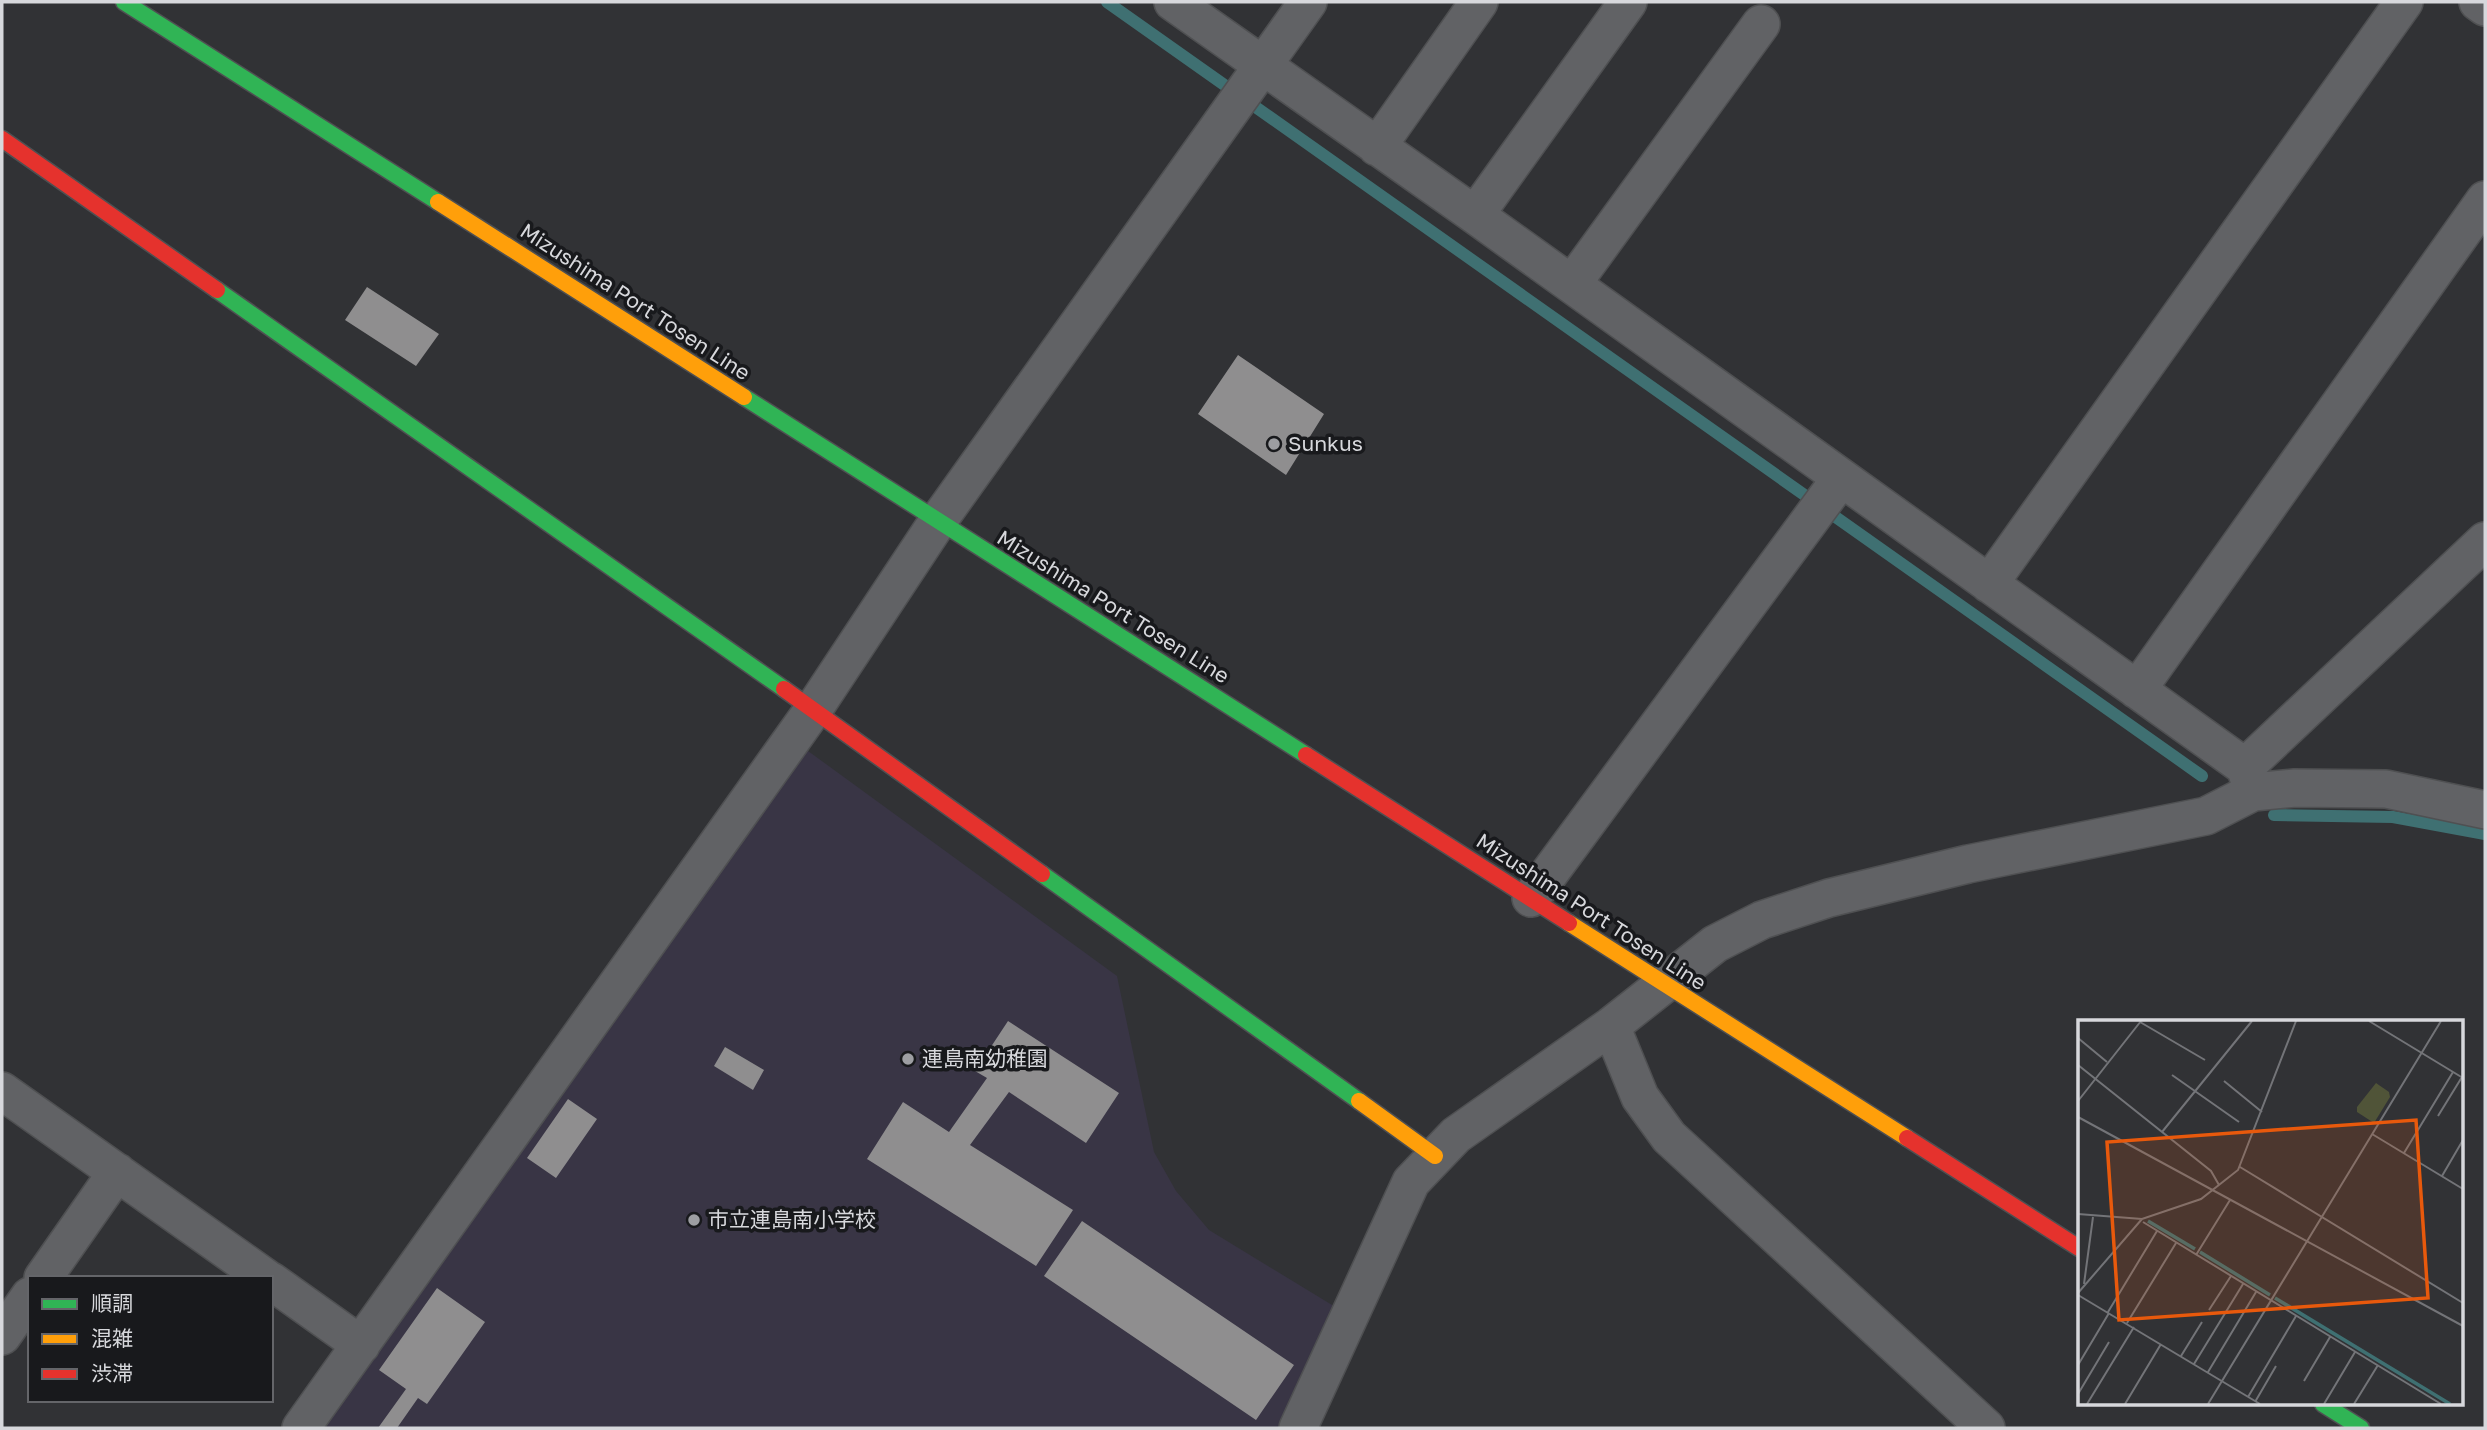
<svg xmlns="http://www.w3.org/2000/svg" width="2487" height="1430" font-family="'Golos Text','Noto Sans JP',sans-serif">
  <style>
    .education { fill: #393545 }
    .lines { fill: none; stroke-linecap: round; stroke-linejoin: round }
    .stream { stroke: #3f7072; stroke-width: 12 }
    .building { fill: #8f8e8f }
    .street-casing { stroke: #4f5052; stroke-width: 40 }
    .fast-casing { stroke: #4f5052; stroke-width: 19 }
    .slow-casing { stroke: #4f5052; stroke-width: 19 }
    .jam-casing { stroke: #4f5052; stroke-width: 19 }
    .street { stroke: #616265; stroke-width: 37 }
    .fast { stroke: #30b455; stroke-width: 16 }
    .slow { stroke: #ff9f0a; stroke-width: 16 }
    .jam { stroke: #e5322d; stroke-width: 16 }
    .poi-dot { fill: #9d9ea2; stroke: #18191c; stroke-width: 2.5 }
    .labels { text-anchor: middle; stroke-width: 7; stroke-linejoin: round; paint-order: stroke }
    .street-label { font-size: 21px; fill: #d7d8dc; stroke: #18191c }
    .poi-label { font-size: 21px; fill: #d7d8dc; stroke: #18191c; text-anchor: start }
    .inset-river { fill: none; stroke: #3f7072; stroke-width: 3.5 }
    .inset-road { fill: none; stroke: #737478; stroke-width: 2 }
    .view { fill: #e8590c; fill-opacity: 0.15; stroke: #e8590c; stroke-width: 3.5 }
    .inset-edge { fill: none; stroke: #d7d8dc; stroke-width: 3.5 }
  </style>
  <rect width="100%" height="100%" fill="#313235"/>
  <path class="education" d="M804,748l313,228 37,176 22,39 33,39 128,78 -58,120h-966z"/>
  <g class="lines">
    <path class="stream" d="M1107,2l1095,774
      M2274,815l119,2 92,17"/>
  </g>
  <path class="building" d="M367,287l72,47 -23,32 -71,-46z
    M1238,355l86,59 -38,61 -88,-61z
    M1008,1021l111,72 -33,50 -77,-51 -39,53 103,65 -37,56 -169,-107 36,-57 46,30 38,-54 -12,-7z
    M725,1047l39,23 -11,20 -39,-24z
    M568,1099l29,20 -41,59 -29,-20z
    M1082,1221l212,144 -38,55 -212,-144z
    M437,1288l48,34 -58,82 -9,-6 -21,30h-19l28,-39 -27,-19z"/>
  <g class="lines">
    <defs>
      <path id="street" d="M1173,2l302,213 770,552
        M2478,2l7,5
        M1377,147l102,-145
        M1475,215l153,-213
        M1572,284l189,-260
        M1989,584l415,-582
        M2137,690l348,-490
        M2252,788l-7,-21 240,-226
        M1531,898l310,-420
        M1611,1026l29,71 29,40 317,291
        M2,1091l264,187
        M43,1278l74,-106
        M271,1281l90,64
        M2,1336l28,-40
        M301,1428l512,-718 125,-189 370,-519
        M1298,1428l113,-246 45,-47 155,-109 104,-82 47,-24 67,-22 139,-34 238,-48 47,-24 42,-4 91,1 99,21"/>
      <path id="fast" d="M124,2l314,200
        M217,290l567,399
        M744,397l562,358
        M1042,874l317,227
        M2323,1404l38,24"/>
      <path id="slow" d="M438,202l306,195
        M1569,923l338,215
        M1359,1101l76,55"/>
      <path id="jam" d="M2,139l215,151
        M784,689l258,185
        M1306,755l263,168
        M1907,1138l172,110"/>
    </defs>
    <use href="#street" class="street-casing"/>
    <use href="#fast" class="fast-casing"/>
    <use href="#slow" class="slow-casing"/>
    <use href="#jam" class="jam-casing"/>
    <use href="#street" class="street"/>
    <use href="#fast" class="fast"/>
    <use href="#slow" class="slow"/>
    <use href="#jam" class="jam"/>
  </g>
  <g class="poi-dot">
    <circle cx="1274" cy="444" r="7"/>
    <circle cx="908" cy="1059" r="7"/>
    <circle cx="694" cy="1220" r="7"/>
  </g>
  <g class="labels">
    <g class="street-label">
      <text transform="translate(635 302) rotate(33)" y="7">Mizushima Port Tosen Line</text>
      <text transform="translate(1113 607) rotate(32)" y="7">Mizushima Port Tosen Line</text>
      <text transform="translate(1591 912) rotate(33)" y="7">Mizushima Port Tosen Line</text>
    </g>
    <g class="poi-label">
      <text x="1288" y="451">Sunkus</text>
      <text x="922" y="1066">連島南幼稚園</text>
      <text x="708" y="1227">市立連島南小学校</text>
    </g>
  </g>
  <g transform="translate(2078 1020)">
    <rect width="385" height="385" fill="#313235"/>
    <path d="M298,63l13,9 1,5 -16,26 -17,-11v-5z" fill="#505438"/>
    <path class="inset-river" d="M70,201l47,28M122,232l70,43M197,278l175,106"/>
    <path class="inset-road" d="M291,1l94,57M62,2l65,38M0,18l29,24M0,45l133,106 8,14M94,55l67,47M146,61l38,31M0,81l63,-80M360,96l24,-39M0,97l385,209M84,112l90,-111M294,114l91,55M326,133l49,-81M162,147l223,136M364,156l21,-36M0,194l64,5 59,-20 37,-29 58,-149M65,202l298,182M118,235l34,-55M6,264l9,-67M0,273l64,-74M0,275l182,109M131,290l22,-34M30,292l49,-81M49,303l49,-80M103,336l21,-34M116,344l49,-80M0,345l31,-52M130,352l48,-80M226,361l26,-44M0,374l31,-52M170,377l48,-81M177,382l21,-36M9,384l47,-77M47,384l36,-60M130,384l233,-383M246,384l31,-52M276,384l24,-39"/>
    <path class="view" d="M338,100l12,178 -309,22 -12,-178z"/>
    <rect width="385" height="385" class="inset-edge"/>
  </g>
  <rect width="2487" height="1430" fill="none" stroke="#d7d8dc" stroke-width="7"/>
  <rect x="28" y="1276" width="245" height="126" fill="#18191c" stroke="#646569" stroke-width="2"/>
  <rect x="42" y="1299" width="35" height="10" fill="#30b455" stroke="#646569" stroke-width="2"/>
  <text x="91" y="1311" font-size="21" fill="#d7d8dc">順調</text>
  <rect x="42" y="1334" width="35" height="10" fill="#ff9f0a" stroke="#646569" stroke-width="2"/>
  <text x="91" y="1346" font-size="21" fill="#d7d8dc">混雑</text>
  <rect x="42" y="1369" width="35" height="10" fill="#e5322d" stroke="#646569" stroke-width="2"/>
  <text x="91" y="1381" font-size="21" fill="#d7d8dc">渋滞</text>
</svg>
